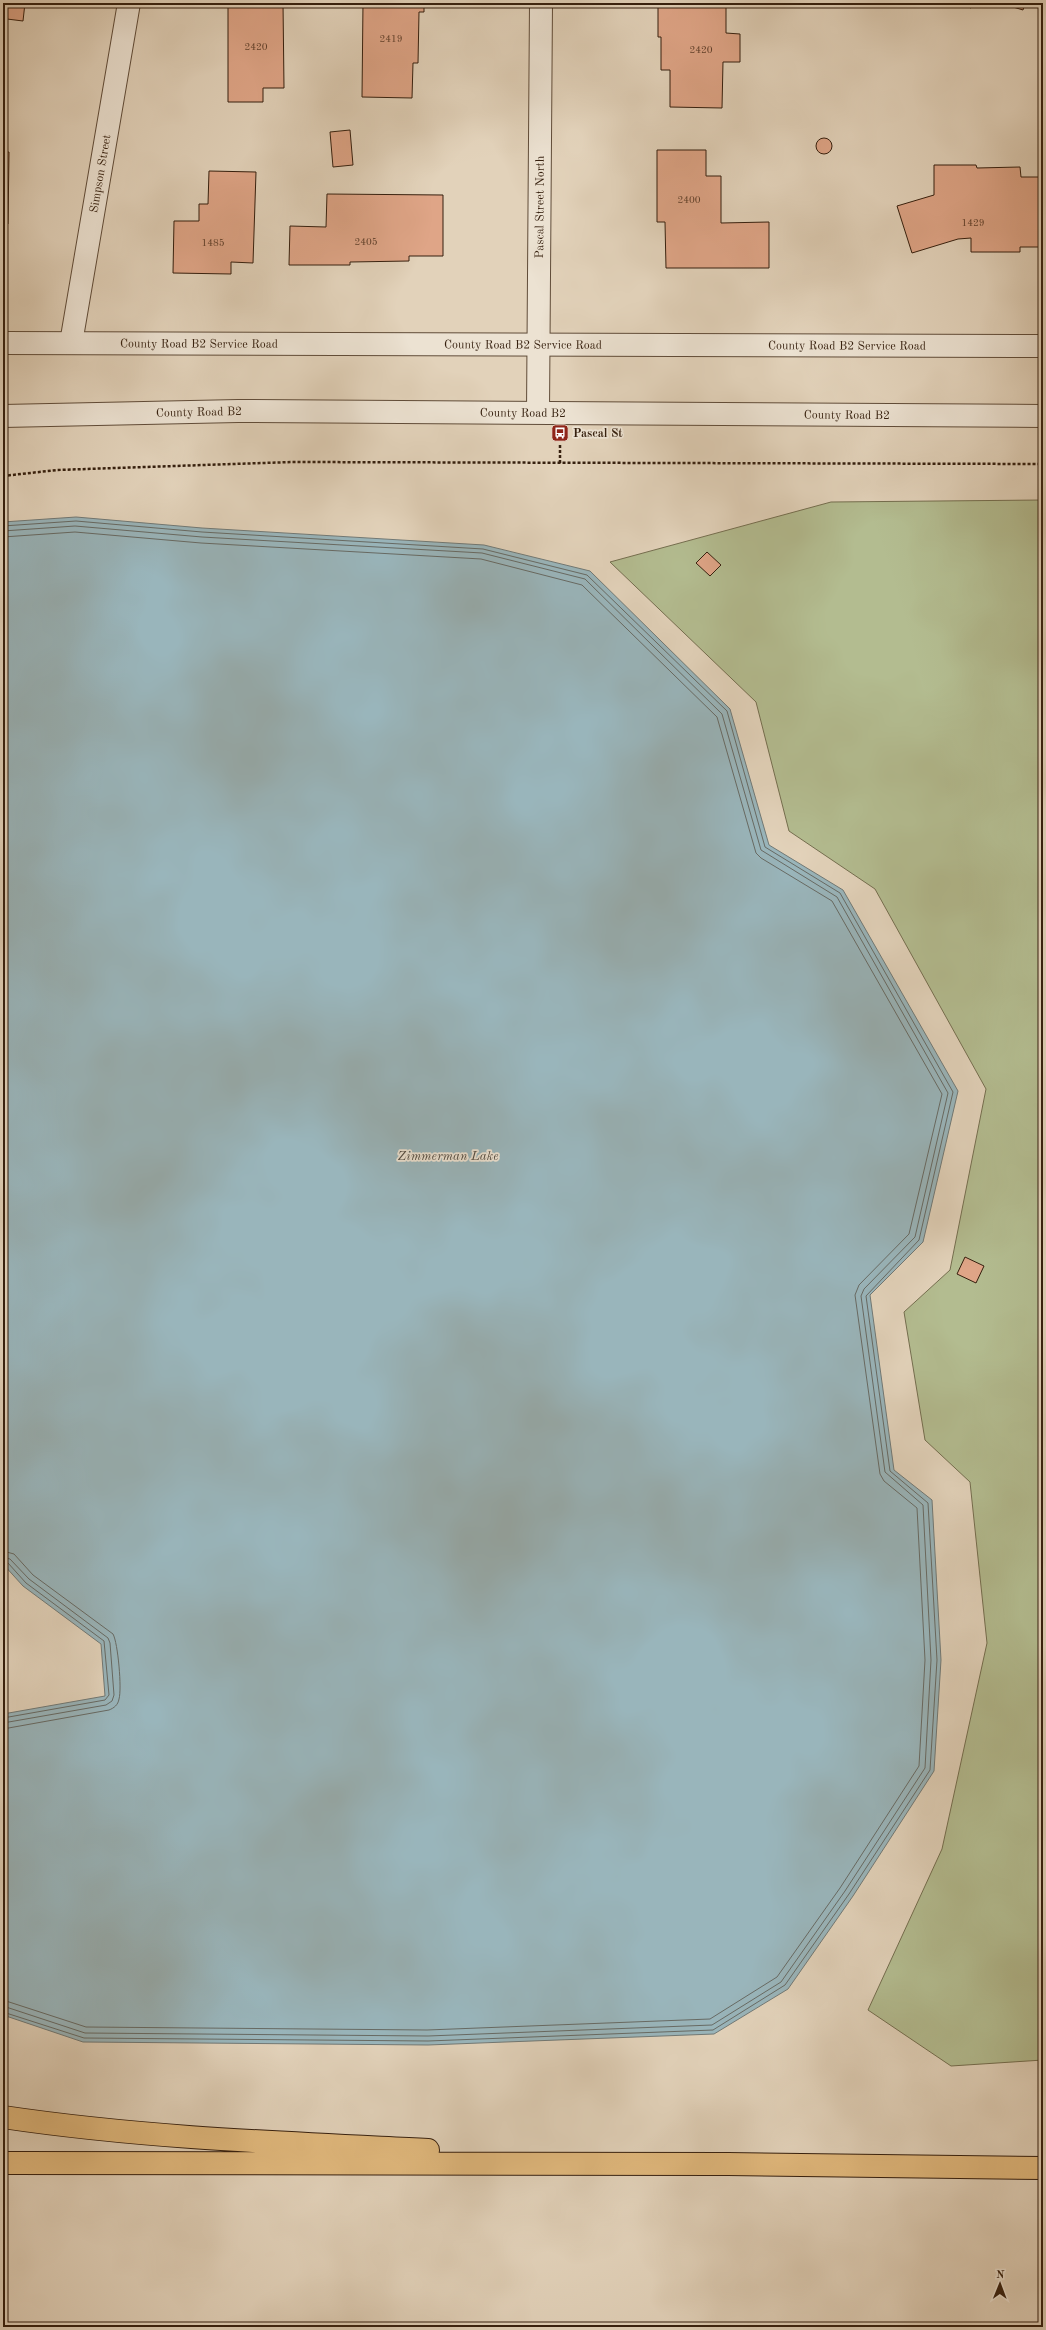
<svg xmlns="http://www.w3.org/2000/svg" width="1046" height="2330" font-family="'Old Standard TT',serif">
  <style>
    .green { fill: #b3bc90; stroke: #746e4f }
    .water { fill: #99b5bb; stroke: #717976 }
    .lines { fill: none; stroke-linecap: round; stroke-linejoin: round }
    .shore { stroke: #676a64; stroke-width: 1 }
    .building { fill: #dfa587; stroke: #351f0e }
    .minor-casing { stroke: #604c39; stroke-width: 24 }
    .tertiary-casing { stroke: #604c39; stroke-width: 24 }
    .motorway-casing { stroke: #351f0e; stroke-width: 24 }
    .path { stroke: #351f0e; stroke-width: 2.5; stroke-dasharray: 3 2; stroke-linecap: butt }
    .minor { stroke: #ece2d2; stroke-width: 22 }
    .tertiary { stroke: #ece2d2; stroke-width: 22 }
    .motorway { stroke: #e1b97d; stroke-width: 22 }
    .labels { text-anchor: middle; stroke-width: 3.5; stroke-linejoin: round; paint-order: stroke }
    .number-label { font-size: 10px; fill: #60402c }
    .street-label { font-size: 12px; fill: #351f0e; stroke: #ece2d2 }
    .poi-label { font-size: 12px; font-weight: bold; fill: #351f0e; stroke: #ece2d2; text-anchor: start }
    .water-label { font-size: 13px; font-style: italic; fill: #534c42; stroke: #ece2d2 }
  </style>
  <rect width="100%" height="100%" fill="#e2d2ba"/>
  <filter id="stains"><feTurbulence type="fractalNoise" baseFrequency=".005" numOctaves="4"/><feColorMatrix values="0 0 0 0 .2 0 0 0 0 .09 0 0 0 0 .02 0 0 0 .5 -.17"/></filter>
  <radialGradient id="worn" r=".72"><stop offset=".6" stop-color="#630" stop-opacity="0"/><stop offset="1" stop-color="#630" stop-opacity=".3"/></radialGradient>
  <path class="green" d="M1043,500v1560l-92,6 -83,-56 74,-161 45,-206 -17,-161 -45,-42 -21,-128 46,-42 36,-181 -111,-200 -86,-58 -33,-129 -146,-140 221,-60z"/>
  <path class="water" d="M76,517l126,11 282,17 106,26 140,138 39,136 74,45 115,201 -35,151 -53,53 24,175 38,30 9,160 -7,111 -81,125 -65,93 -74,45 -286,11 -345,-3 -80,-27v-301l102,-18 -4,-52 -78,-58 -20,-22v-1042z"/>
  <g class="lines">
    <path class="shore" d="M3,526l73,-5 126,11 281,17 104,26 140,136 38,136 75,46 113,199 -34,148 -53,56 24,175 38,32 9,157 -7,110 -81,124 -64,91 -72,45 -285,11 -344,-3 -81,-26
      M3,531l72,-5 127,11 280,16 103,26 137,135 39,136 76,47 111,196 -33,144 -51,52 -3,7 24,176 38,33 8,155 -6,108 -80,123 -64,91 -69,43 -284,11 -343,-3 -82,-27
      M3,537l72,-5 126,11 280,16 101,26 135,132 39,136 5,5 71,43 110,193 -33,140 -50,51 -4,10 25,179 4,7 33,27 8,152 -6,106 -79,122 -63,89 -67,42 -283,11 -341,-3 -83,-27
      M3,1551l11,3 19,21 80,59c5,9 9,55 6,65 -1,6 -5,9 -10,11l-106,19
      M3,1557l7,2 19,20 79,59 2,5 4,52 -2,6 -6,4 -103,18
      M3,1562l5,1 18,20 78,58 5,54 -4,5 -102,18"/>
  </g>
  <path class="building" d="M3,3h22l-2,18 -16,-2 -4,34z
    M228,3h55l1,85h-21v14h-35z
    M363,3h61v9h-5l-1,51h-5l-1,35 -50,-1z
    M658,3h68v30l14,1v28h-17l-1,46 -52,-1v-37h-9v-33h-3z
    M957,3h15l-1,5z
    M1000,3h25l-2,7z
    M350,130l3,35 -20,2 -3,-35z
    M816 146a8 8 0 1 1 16 0a8 8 0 1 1-16 0Z
    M657,150h49v26h15v47l48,-1v46h-103l-1,-46h-8z
    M3,152h6l-1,72h-5z
    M934,165h42l1,3 43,-1 1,10h22v70h-23v5h-49v-14l-13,1 -46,14 -15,-47 37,-11z
    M209,171l47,1 -3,91 -22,-1v12l-58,-1 1,-52h25v-17h9z
    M327,194l116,1v61h-34v5l-59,1v3h-61l1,-39 36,1z
    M707,552l14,13 -11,11 -14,-13z
    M965,1257l19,9 -8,17 -19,-9z"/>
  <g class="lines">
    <defs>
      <g id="minor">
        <path id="s1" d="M3,343l1040,3"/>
        <path id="s2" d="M71,343l58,-340"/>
        <path id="s3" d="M538,412l3,-409"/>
      </g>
      <g id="tertiary">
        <path id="s4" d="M3,416l235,-5 805,5"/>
      </g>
      <path id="motorway" d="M3,2117c141,21 283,26 425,33
        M3,2163l725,1 315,4"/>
    </defs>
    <use href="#minor" class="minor-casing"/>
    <use href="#tertiary" class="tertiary-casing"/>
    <use href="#motorway" class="motorway-casing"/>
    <path class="path" d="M560,463v-20
      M3,476l54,-6 235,-8 751,2"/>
    <use href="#minor" class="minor"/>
    <use href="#tertiary" class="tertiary"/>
    <use href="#motorway" class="motorway"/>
  </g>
  <defs>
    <symbol id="bus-square" viewBox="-11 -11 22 22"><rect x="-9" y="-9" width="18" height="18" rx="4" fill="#8f2418" stroke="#ece2d2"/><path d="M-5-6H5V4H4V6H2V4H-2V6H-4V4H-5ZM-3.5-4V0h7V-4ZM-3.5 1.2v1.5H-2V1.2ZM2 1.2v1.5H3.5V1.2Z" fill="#fff"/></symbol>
  </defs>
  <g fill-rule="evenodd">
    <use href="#bus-square" x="550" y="423" width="20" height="20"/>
  </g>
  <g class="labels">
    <g class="number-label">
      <text x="391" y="42">2419</text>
      <text x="256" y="50">2420</text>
      <text x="701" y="53">2420</text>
      <text x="689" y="203">2400</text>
      <text x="973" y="226">1429</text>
      <text x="366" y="245">2405</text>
      <text x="213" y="246">1485</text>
    </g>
    <g class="street-label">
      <text dy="4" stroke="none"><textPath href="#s2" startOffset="172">Simpson Street</textPath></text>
      <text dy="4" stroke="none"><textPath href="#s3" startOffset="205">Pascal Street North</textPath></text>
      <text dy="4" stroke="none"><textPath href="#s1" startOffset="196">County Road B2 Service Road</textPath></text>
      <text dy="4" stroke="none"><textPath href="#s1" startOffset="520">County Road B2 Service Road</textPath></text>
      <text dy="4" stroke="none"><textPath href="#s1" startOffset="844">County Road B2 Service Road</textPath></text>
      <text dy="4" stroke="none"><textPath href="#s4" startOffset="196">County Road B2</textPath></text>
      <text dy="4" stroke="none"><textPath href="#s4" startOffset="520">County Road B2</textPath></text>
      <text dy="4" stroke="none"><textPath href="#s4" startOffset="844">County Road B2</textPath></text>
    </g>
    <g class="poi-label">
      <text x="573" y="437">Pascal St</text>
    </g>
    <g class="water-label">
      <text x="448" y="1160">Zimmerman Lake</text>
    </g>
  </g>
  <rect width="1046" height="2330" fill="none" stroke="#e2d2ba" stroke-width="16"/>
  <rect x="4" y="4" width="1038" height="2322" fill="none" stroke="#351f0e" stroke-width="2"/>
  <rect x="8" y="8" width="1030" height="2314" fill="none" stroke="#351f0e"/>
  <g transform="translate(1000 2284) rotate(1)" stroke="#ece2d2" stroke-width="3" paint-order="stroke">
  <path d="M0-3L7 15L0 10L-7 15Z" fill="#351f0e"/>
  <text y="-6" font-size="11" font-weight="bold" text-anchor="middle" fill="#351f0e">N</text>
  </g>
  <rect width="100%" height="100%" filter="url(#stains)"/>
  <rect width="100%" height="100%" fill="url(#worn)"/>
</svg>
